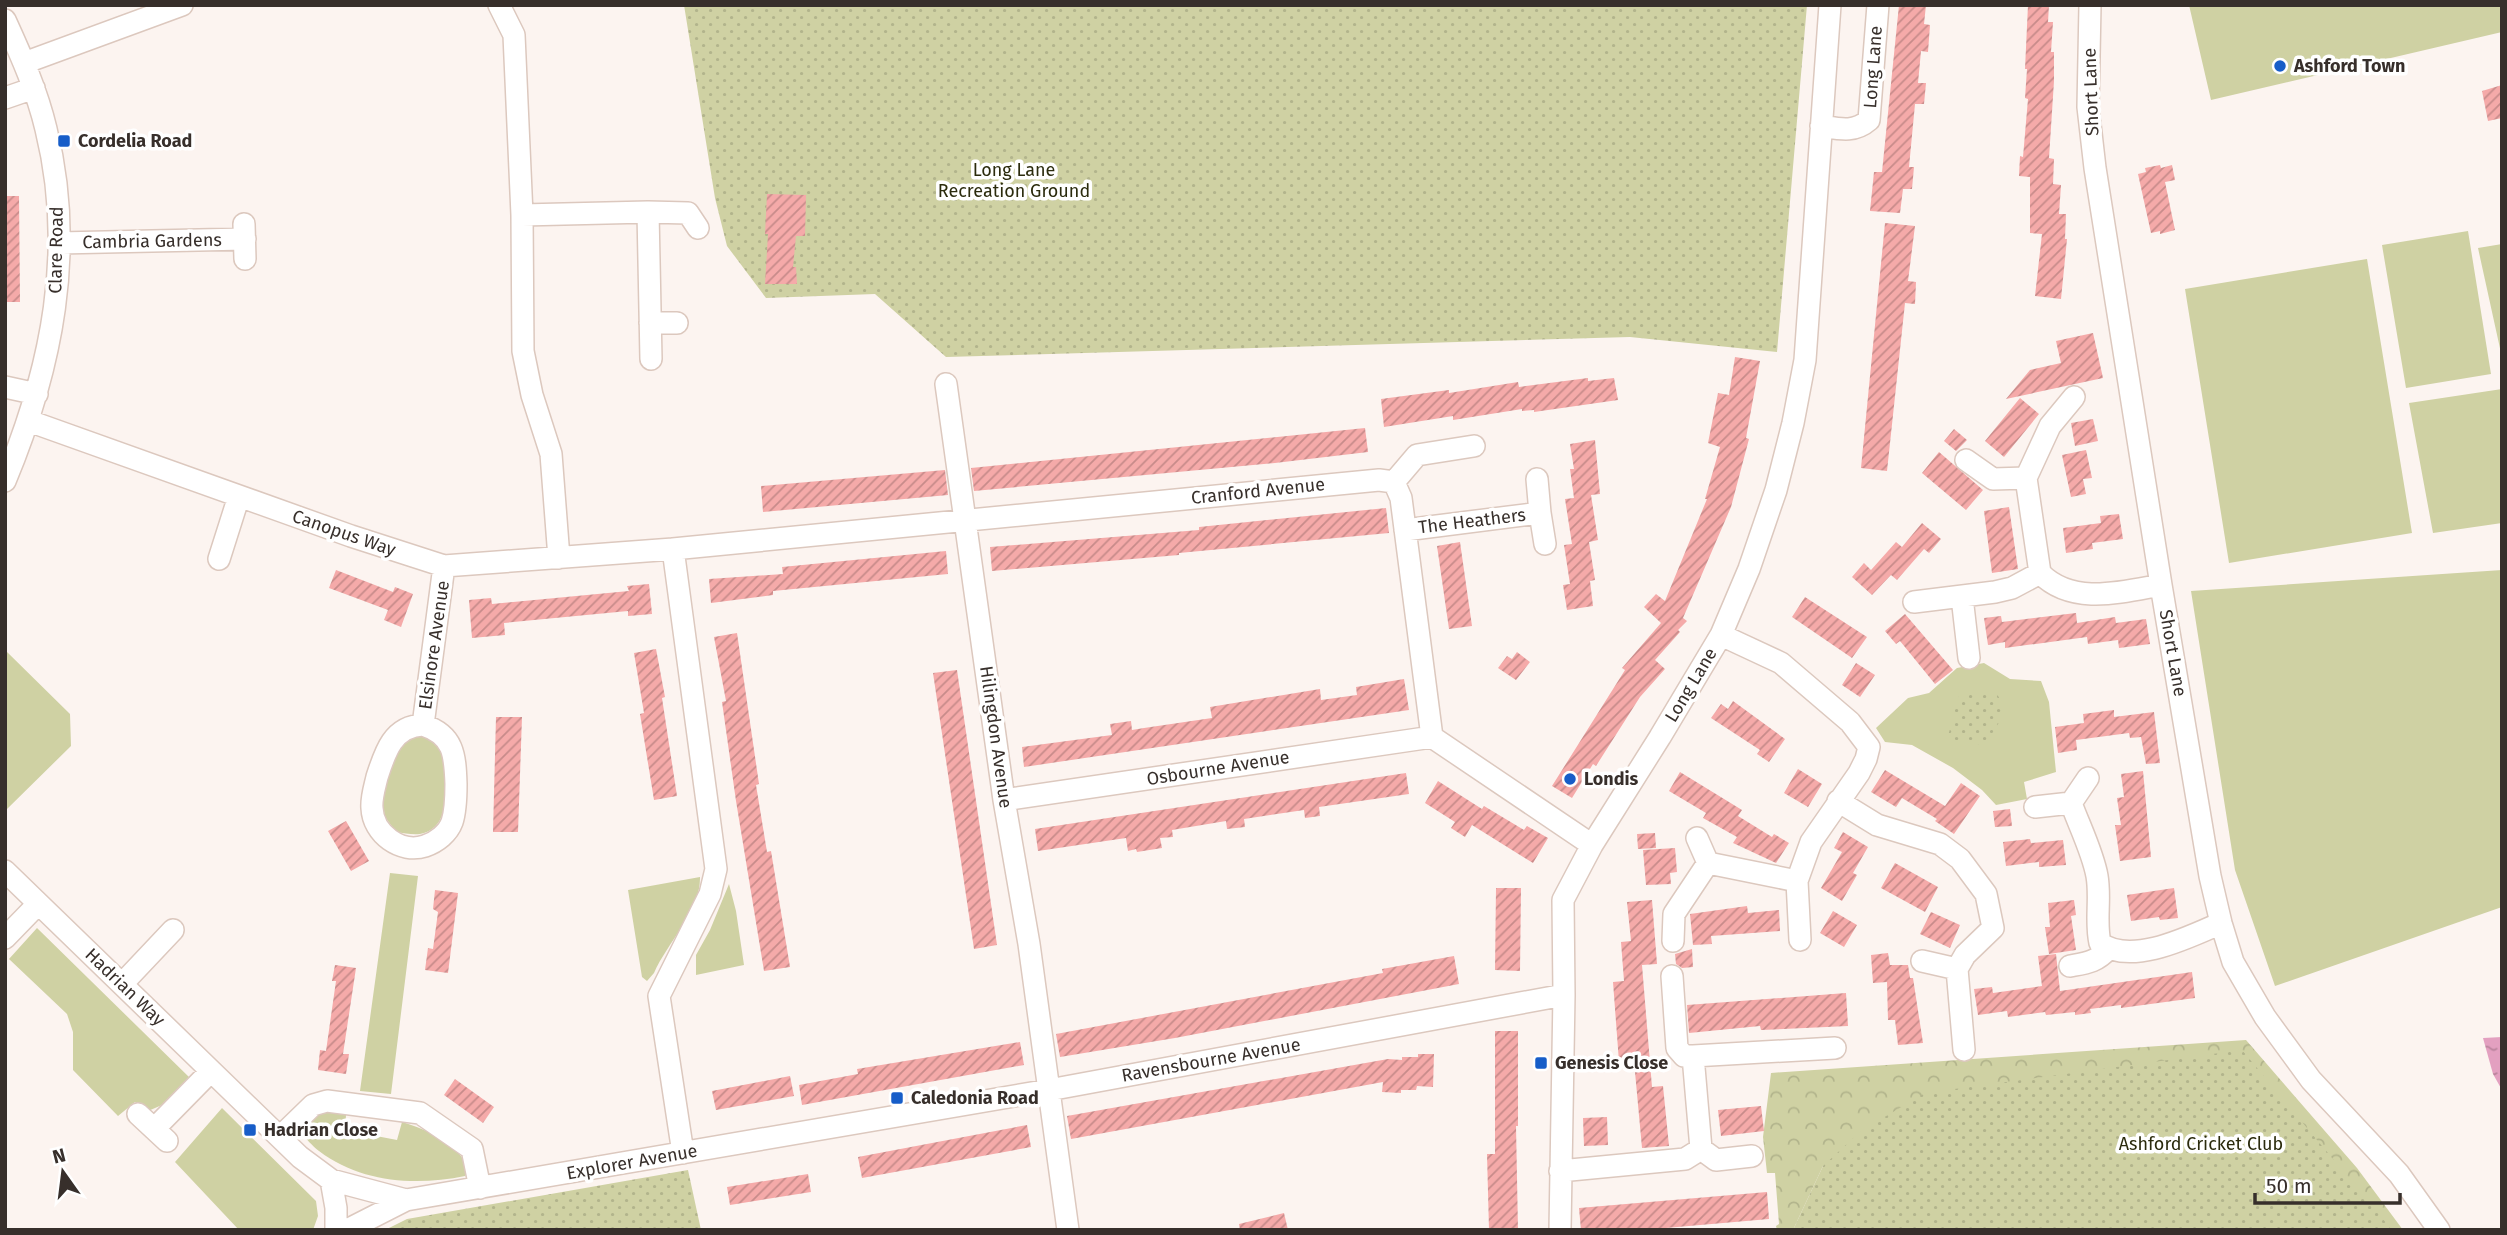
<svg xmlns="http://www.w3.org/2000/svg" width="2507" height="1235" font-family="'Fira Sans',sans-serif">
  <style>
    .green { fill: #cfd1a3 }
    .forest { fill: url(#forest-crowns) }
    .park { fill: url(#park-dots) }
    .water { fill: url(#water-ripples) }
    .building { fill: url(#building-hatch) }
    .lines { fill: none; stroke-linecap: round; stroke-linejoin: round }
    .street-casing { stroke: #dcc8be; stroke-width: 24 }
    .street { stroke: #fff; stroke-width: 21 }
    .poi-dot { fill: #175dc8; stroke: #fff; stroke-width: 2.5 }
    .labels { text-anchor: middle; stroke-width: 7; stroke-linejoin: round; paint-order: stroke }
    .poi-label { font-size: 18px; font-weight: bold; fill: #372f2b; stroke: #fff; text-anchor: start }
    .street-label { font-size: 18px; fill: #372f2b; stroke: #fff }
    .park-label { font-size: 18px; fill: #2b2b0d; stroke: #fff }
  </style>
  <defs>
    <pattern id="forest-crowns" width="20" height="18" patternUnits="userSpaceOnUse" patternTransform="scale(1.75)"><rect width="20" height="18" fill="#cfd1a3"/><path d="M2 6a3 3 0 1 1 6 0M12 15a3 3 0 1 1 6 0" fill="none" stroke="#b2b48c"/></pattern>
    <pattern id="park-dots" width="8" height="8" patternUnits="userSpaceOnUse" patternTransform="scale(1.75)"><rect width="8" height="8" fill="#cfd1a3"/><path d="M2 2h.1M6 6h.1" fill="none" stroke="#b2b48c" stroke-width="1.8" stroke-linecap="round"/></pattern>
    <pattern id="water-ripples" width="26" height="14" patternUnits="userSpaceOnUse" patternTransform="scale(1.75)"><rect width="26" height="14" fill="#e3a0c0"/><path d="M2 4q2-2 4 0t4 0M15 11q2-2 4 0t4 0" fill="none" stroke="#b9839c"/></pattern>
    <pattern id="building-hatch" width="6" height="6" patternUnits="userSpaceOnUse" patternTransform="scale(1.75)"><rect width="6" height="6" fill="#f5aaa9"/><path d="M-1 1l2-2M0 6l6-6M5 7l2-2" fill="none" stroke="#c78b8a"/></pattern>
  </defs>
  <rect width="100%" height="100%" fill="#fcf4f0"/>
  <path class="green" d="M2189,5h313v27l-291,68z
    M2468,231l23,143 -85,14 -24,-143z
    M2502,244v109h-1l-23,-105z
    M2367,259l45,274 -183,30 -44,-274z
    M2502,389v134l-69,10 -24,-130z
    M2502,570v337l-227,79 -40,-116 -44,-279z
    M5,650l65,64 1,32 -66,65z
    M1984,663l26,16 31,2 8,21 7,70 -32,10 3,17 -31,6 -14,-15 -29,-22 -41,-23 -27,-3 -9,-14 32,-30 21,-5 28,-25z
    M424,731l21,21c0,25 9,72 -21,81 -8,3 -19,0 -28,-1l-11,-15 -4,-24 9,-34 16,-22z
    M390,873l28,3 -27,218 -31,-3z
    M700,877c1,33 -33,66 -46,96l-7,8 -5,-4 -14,-87z
    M729,884l7,27 8,54 -48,10v-20l14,-25z
    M37,928l153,150 -21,24 -21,9 -13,-9 -17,14 -45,-46v-38l-6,-18 -58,-55z
    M222,1108l94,93 2,15 -5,14h-74l-64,-68z
    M331,1110l15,5 -1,15 52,10 5,-18c26,8 55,20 66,46l-3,8c-49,10 -104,7 -146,-25 -7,-5 -13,-13 -19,-19l16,-18z"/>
  <path class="forest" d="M2246,1040l111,128 46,62 -580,-64 -30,64h-16l-1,-4 3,-2 -4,-51h-8l-4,-36 8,-64z"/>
  <path class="park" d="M684,5h1123l-30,347 -147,-15 -684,20 -71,-63 -109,4 -39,-52 -12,-48z
    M1960,691l36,1 10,19 -21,34 -38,-5z
    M2242,1050l150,180h-599l30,-64 38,-35 64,-38z
    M688,1170l13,60h-316l22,-11z"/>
  <path class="water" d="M2502,1037v53l-9,-16 -10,-36z"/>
  <path class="building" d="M1899,5h27l-2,19 6,1 -2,27 -7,-1 -3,32h8l-2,21h-9l-6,63h5l-2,22h-9l-3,24 -30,-2 4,-39h8z
    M2028,5h21l-1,17h5l-2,30h3v29l-5,77 5,1 -1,25 8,1 -2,29h7l-1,25h2l-6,60 -26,-3 7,-62 -12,-1v-56l-11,-1 1,-20 3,1 5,-58 -3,-1 2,-29h-2z
    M2502,85v33l-14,3 -6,-30z
    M2160,165l1,3 11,-3 3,15 -10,2 10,48 -15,4v-3l-9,2 -13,-59 8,-2 -1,-4z
    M767,194l39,1 -1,41h-9l-3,31h3l1,17h-32l3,-50h-3z
    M5,196h14l1,106h-15z
    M1885,223l30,3 -7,55 8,1 -1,22 -10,-1 -18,168 -26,-3z
    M2093,333l10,45 -97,21 24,-29 31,-7 -5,-22z
    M1735,357l25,4 -14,77 3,1 -18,68 -48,111 4,3 -9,9 2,2 -25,28 10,9 -25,28 -44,69 -3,-2 -21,34 -20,-12 73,-116 -3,-2 39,-45 -17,-16 12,-13 9,7 42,-102h-2l15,-52 -12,-4 10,-50 11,2z
    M1588,378v3l26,-3 4,22 -84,12v-2l-12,1v-2l-69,11v-4l-69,11 -3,-28 68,-9v3l69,-11 1,5z
    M2020,398l19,16 -35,43 -19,-16z
    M2093,419l5,22 -23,5 -4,-23z
    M1365,428l3,24 -93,11 -301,28 -3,-23z
    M1954,429l13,11 -11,11 -12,-10z
    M1595,440l5,54 -9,1 7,45 -9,2 6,38 -5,1 3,25 -26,4 -4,-25 7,-1 -6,-39 8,-1 -7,-45 9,-1 -4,-29h4l-4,-25z
    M2086,450l6,28 -9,1 3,15 -15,3 -9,-42z
    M1939,452l44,38 -17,20 -44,-37z
    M945,470l3,25 -185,17 -2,-26z
    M2009,507l9,62 -26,4 -8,-62z
    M1386,508l3,25 -210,20v2l-187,16 -2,-24 209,-17v-3z
    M2119,514l4,25 -31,4 1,6 -27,4 -3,-25 38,-5 -1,-7z
    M1922,523l19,16 -12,14 -5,-4 -27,31 -6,-5 -19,20 -20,-18 12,-14 7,7 25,-28 6,5z
    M1460,542l12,84 -23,3 -12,-83z
    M946,551l2,23 -175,17v4l-62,8 -2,-24 74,-5 -1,-7z
    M336,570l57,22 2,-5 18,7 -12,33 -17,-7 4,-10 -59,-22z
    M649,584l3,30 -24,2v-5l-124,12 1,12 -33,3 -3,-38 22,-2 1,6 137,-13 -2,-5z
    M1805,597l62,40 -15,21 -60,-41z
    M2076,613l1,10 38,-6 1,6 30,-4 4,25 -31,4 -1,-8 -30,4 -1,-7 -82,11v-6l-17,3 -4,-27 17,-2 1,6z
    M1905,614l48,56 -18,14 -35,-43 -4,3 -11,-13z
    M737,633l22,151 -3,1 11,67 4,-1 19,116 -26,4 -28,-170 -14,-99 4,-1 -12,-64z
    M656,649l9,48 -3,1 15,98 -23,4 -14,-86 4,-1 -10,-60z
    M1517,652l13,10 -14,18 -18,-12 9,-12 5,3z
    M1856,663l19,12 -15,22 -18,-12z
    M957,670l40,275 -23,4 -41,-276z
    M1404,679l5,31 -385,57 -2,-20 90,-12 -2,-11 21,-3 1,9 12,-2 68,-10 -2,-11 110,-18 1,11 36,-5 -1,-8z
    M1733,701l52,38 -16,23 -12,-8 3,-4 -49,-32 10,-14 7,5z
    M2114,710v7l40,-5 6,51 -14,1 -5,-27 -11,1 -1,-5 -53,7 1,10 -19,3 -3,-26 29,-4 -1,-9z
    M496,717h26l-4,115h-25z
    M1798,769l24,15 -14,23 -24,-14z
    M1885,770l60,36 16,-23 19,13 -26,38 -19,-13 2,-2 -35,-21 -6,9 -25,-15z
    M2143,771l8,86 -31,4 -5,-36h6l-4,-27 7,-1 -3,-23z
    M1680,772l62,38 -4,6 34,21 2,-3 15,9 -13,20 -43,-20 4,-6 -34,-19 3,-5 -37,-22z
    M1406,773l3,21 -90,13 1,9 -15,2 -1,-8 -60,9 1,8 -18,2 -1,-8 -54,9 1,7 -13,1 2,10 -25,4 -1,-3 -8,2 -2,-13 -88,13 -3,-22z
    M1438,781l44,28 2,-3 40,24 3,-4 21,12 -15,25 -61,-38 -7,12 -14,-9 4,-6 -30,-19z
    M2010,809l2,17 -17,1 -2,-16z
    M346,821l23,40 -18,10 -23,-40z
    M1843,832l25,15 -15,26 4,2 -15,26 -21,-13 21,-36 -8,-4z
    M1655,833l1,15 -18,1 -1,-15z
    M2030,839l1,4 32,-3 3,25 -27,2v-5l-33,4 -3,-24z
    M1675,848l2,24 -7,1 1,11 -25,1 -3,-35z
    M1895,863l43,24 -13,25 -44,-24z
    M1496,888h25l-1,83 -25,-1z
    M2174,888l4,30 -18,2 -1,-3 -28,4 -4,-26z
    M435,890l23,3 -10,80 -23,-3 3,-22 5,1 5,-37 -5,-3z
    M1652,900l5,64 -15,1 10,122 11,-1 6,60 -27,2 -8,-87 -15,1 -6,-80 11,-1 -3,-39 10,-1 -4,-39z
    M2074,900l2,15 -5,1 5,34 -27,4 -4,-27h5l-2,-24z
    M1747,906l1,7 31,-3 1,21 -69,5 1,8 -19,1 -3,-31z
    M1833,911l24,14 -13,22 -24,-14z
    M1931,912l29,13 -10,23 -30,-14z
    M1692,949l1,18 -11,1 -6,-4 -1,-10z
    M1888,953l2,12h18l2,13h3l10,65 -25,2 -3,-25h-7l-1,-38 -14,1 -2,-28z
    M2056,954l4,37 132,-19 3,26 -74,10v-3l-31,4 1,4 -16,2v-3l-29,3 -1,-3 -37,5 -1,-6 -29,4 -4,-26 18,-2 1,6 49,-7 -4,-30z
    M1454,956l5,28 -284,54 -115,19 -4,-23 327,-61 -1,-4z
    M335,965l21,3 -13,86h6l-3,20 -28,-4 2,-20 6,1 10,-70h-4z
    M1846,993l2,33 -87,4 -1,-4 -71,7 -2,-28z
    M1495,1031h23v95h-2l2,104h-29l-2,-76h8z
    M1020,1042l4,23 -222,40 -3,-20 59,-11 -1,-5z
    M1418,1054h16l-1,33 -16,-1 -1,4h-15v3l-19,-1 1,-10 -312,57 -4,-23 321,-57 14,1v-3h16z
    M790,1076l4,20 -78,14 -4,-19z
    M455,1079l39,28 -11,16 -39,-28z
    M1761,1106l3,25 -43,5 -3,-26z
    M1607,1117l1,28 -24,1 -1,-28z
    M1027,1125l4,22 -169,31 -4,-21z
    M808,1174l3,18 -81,13 -3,-18z
    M1767,1192l2,27 -126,11h-62l-2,-22z
    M1284,1213l4,17h-48l-1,-6z"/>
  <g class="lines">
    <defs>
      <path id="street" d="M499,5l15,30 8,180 1,136 9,44 19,59 8,104
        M2090,5l-2,102 7,61 66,417 49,291 11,47 12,39 32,55 46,63 88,94 40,56
        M5,20c16,35 32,71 41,109 30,121 6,239 -41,352
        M24,63l158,-58
        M5,98l29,-10
        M1821,126c19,3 33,7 48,-6l9,-115
        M648,212l3,147
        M522,215l126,-3 40,1 10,15
        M244,224l1,35
        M59,243l186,-4
        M650,323h27
        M946,384l58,416 25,144 39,286
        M5,387l32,7
        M2074,397l-24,29 -24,52 14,95c32,33 82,19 121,12
        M29,421l322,115 93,30 229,-17 706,-69 15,2 7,16 31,239 160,108
        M1966,460l27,19 33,-1
        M1394,482l23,-27 57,-9
        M1540,513l5,31
        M1405,530l135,-17 -3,-34
        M673,549l43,320 -6,25 -51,102 24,157
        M219,559l20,-63
        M1962,597l7,61
        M1914,602l81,-10 17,-4 28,-15
        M1721,635l60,28 69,59 19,25 -3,12 -7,14 -48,69 -14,39 3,59
        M423,725c-30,1 -38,27 -46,52 -2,9 -6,21 -5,31 1,26 29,46 53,38 12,-4 23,-13 27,-24 4,-12 4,-26 4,-38 -1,-29 -2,-49 -33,-59l21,-159
        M1004,800l428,-63
        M1838,801l39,24 63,19 20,15 26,35 7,34 -28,27 -8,14 7,81
        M2071,803c8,22 22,50 26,73 4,23 -2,45 3,67 31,23 89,-6 121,-20
        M2035,807l36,-4 17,-25
        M1697,838l11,25
        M5,871l295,286 31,23 75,20
        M5,938l33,-34
        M1673,941l1,-27 34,-51 89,18
        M1922,961l35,8
        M2070,966c16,-3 27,-4 38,-17
        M1672,976l5,72 7,8h9
        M122,984l51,-54
        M138,1114l29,27
        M154,1129l57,-58
        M280,1137l33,-32 14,-4 93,12 52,36 8,39
        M1701,1149l15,11 36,-4
        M1560,1171l125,-12 16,-10 -8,-93 142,-8
        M331,1180l5,28v22
        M347,1230l59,-30 643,-110 515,-95
        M1560,1230l4,-235 -1,-95 29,-55 68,-108 61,-102 28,-66 27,-79 17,-67 12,-63 25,-355"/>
    </defs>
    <use href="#street" class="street-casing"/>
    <use href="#street" class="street"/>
  </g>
  <g class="poi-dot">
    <circle cx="2280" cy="66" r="7"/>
    <rect x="57" y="134" width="14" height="14" rx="3.5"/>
    <circle cx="1570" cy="779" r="7"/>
    <rect x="1534" y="1056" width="14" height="14" rx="3.5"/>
    <rect x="890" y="1091" width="14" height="14" rx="3.5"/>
    <rect x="243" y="1123" width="14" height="14" rx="3.5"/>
  </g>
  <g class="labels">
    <g class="poi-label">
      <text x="2294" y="72">Ashford Town</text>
      <text x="78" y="147">Cordelia Road</text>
      <text x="1584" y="785">Londis</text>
      <text x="1555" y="1069">Genesis Close</text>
      <text x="911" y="1104">Caledonia Road</text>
      <text x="264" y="1136">Hadrian Close</text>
    </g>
    <g class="street-label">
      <text transform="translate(1873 67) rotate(-86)" y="6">Long Lane</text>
      <text transform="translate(2091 92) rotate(-92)" y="6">Short Lane</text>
      <text transform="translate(152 241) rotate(-1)" y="6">Cambria Gardens</text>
      <text transform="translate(56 250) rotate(-89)" y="6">Clare Road</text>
      <text transform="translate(1258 491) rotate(-6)" y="6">Cranford Avenue</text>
      <text transform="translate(1472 521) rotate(-7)" y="6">The Heathers</text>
      <text transform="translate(344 533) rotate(19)" y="6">Canopus Way</text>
      <text transform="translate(434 645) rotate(-82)" y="6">Elsinore Avenue</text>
      <text transform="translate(2173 653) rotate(80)" y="6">Short Lane</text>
      <text transform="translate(1691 685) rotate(-59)" y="6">Long Lane</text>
      <text transform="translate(996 737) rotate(82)" y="6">Hilingdon Avenue</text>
      <text transform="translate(1218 768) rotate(-9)" y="6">Osbourne Avenue</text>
      <text transform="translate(125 987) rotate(44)" y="6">Hadrian Way</text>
      <text transform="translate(1211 1060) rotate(-10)" y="6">Ravensbourne Avenue</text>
      <text transform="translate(632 1162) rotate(-10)" y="6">Explorer Avenue</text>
    </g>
    <g class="park-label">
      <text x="1014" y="176">Long Lane<tspan x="1014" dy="21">Recreation Ground</tspan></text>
      <text x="2201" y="1150">Ashford Cricket Club</text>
    </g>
  </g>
  <rect width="2507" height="1235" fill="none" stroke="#372f2b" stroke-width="14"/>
  <g transform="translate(63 1172) rotate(346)" stroke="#ffffff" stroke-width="5" paint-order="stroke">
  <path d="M0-5L12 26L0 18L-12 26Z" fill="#372f2b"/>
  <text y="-10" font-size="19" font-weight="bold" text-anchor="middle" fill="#372f2b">N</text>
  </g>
  <path d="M2255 1193v10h145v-10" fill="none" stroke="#372f2b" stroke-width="3.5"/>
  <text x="2266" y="1193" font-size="21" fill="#372f2b" stroke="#ffffff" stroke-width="5" paint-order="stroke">50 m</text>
</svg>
